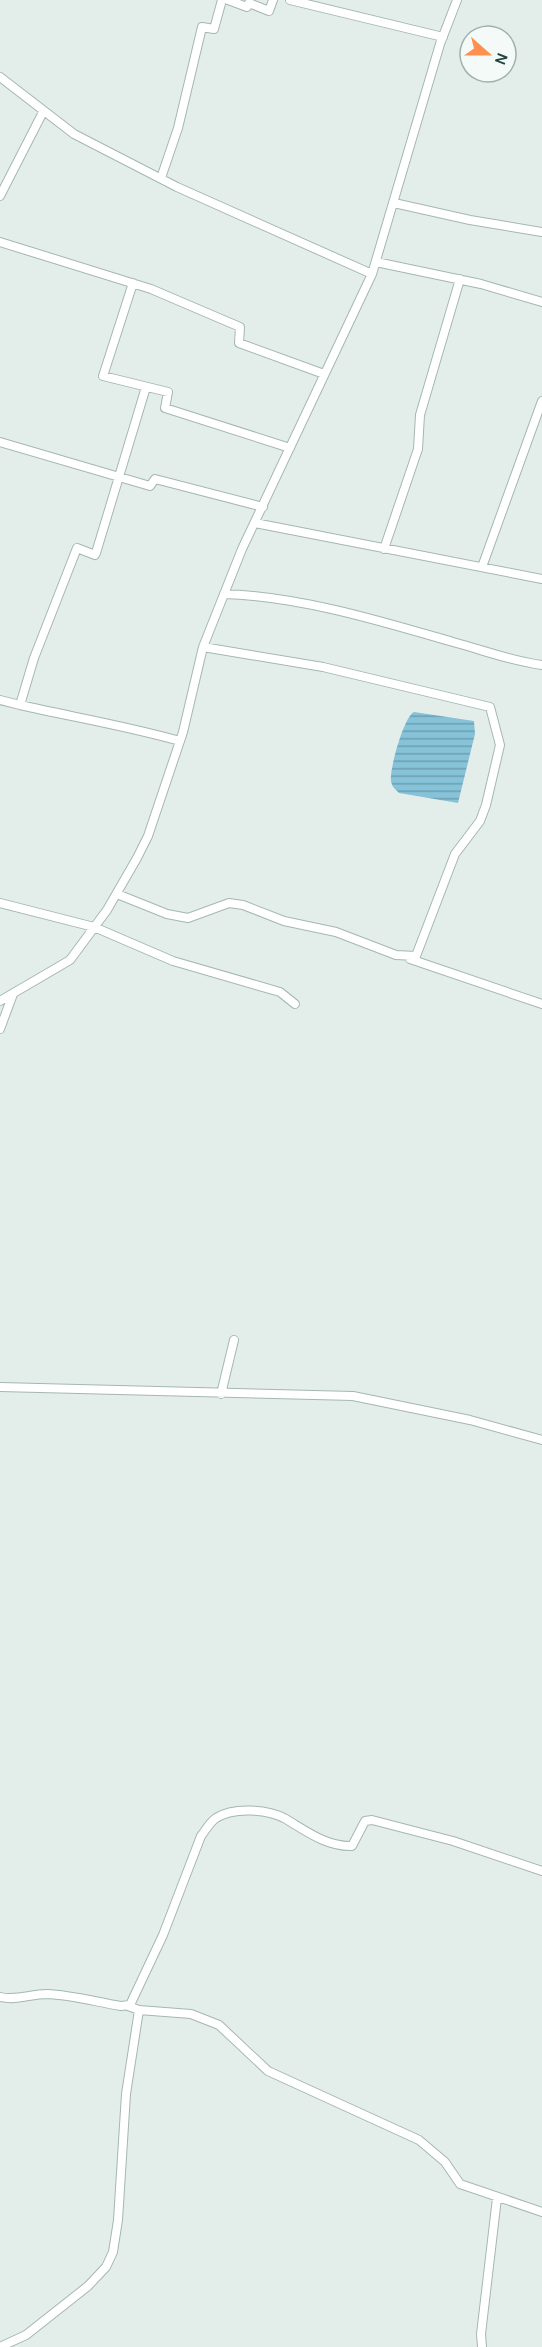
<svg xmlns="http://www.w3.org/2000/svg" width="542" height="2347" font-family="Karla,sans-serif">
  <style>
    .water { fill: url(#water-rules) }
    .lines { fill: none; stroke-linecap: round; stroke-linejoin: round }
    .minor-casing { stroke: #a5b7b3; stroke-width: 10 }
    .minor { stroke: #fff; stroke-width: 8 }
  </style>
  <defs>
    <pattern id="water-rules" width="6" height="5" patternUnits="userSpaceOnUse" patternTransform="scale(1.5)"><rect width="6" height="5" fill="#86c2d8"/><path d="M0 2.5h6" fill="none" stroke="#6d9fb0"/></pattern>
  </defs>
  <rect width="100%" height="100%" fill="#e3eeeb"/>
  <path class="water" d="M414,712l60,9 1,13 -17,69 -59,-10c-4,-4 -7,-6 -8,-12 -2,-10 13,-65 23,-69z"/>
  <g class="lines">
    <defs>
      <path id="minor" d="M228,0l19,7 2,-4 20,8 4,-11
        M290,0l153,37
        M0,77l74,57 103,53 195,87
        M161,178l17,-50 24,-101 12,2 8,-29
        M0,196l43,-84
        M394,203l76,17 72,12
        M0,242l151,47 89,38 -1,16 85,31
        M376,262l105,22 61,18
        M133,283l-30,93 65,16 -3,16 125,40
        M146,387l-50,166 -1,2 -18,-7 -43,110 -14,47c53,12 107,21 160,36
        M0,442l150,44 5,-7 108,28
        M255,523l287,56
        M384,549l34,-100 2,-34 40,-136
        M482,567l60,-166
        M224,594c75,2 157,27 229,48 30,8 58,19 89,23
        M0,700l20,5
        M117,894l50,20 21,4 41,-15 14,2 41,16 52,11 60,23 20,1 39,-102 25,-33 6,-16 14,-60 -10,-38 -167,-40 -120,-20
        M0,903l94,24 79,34 107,31 15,12
        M410,959l132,45
        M0,1001l70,-41 37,-50 30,-52 11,-22 35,-104 20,-85 39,-98 130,-275 68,-230 17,-44
        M0,1029l13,-35
        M0,1387l353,9 117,24 72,20
        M221,1394l13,-54
        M0,1997c17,4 30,-3 47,-3 25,1 49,8 74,12l9,-1 33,-70 38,-99c5,-6 8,-13 15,-18 17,-11 51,-9 68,0 21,12 42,29 68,28l13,-25 7,-1 81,21 89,30
        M128,2006l11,4 52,4 28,11 49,46 151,69 26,22 15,22 82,28
        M0,2347l26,-12 62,-49 18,-19 7,-15 5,-32 8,-126 13,-84
        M482,2347l-1,-13 16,-136"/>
    </defs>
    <use href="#minor" class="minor-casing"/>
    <use href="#minor" class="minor"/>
  </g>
  <g transform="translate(488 54) rotate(111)"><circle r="28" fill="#f4faf8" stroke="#a0b0ad" stroke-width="1.5"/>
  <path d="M0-4.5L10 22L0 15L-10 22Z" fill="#ff9050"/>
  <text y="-9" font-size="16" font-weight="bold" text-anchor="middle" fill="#21423d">N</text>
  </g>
</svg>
